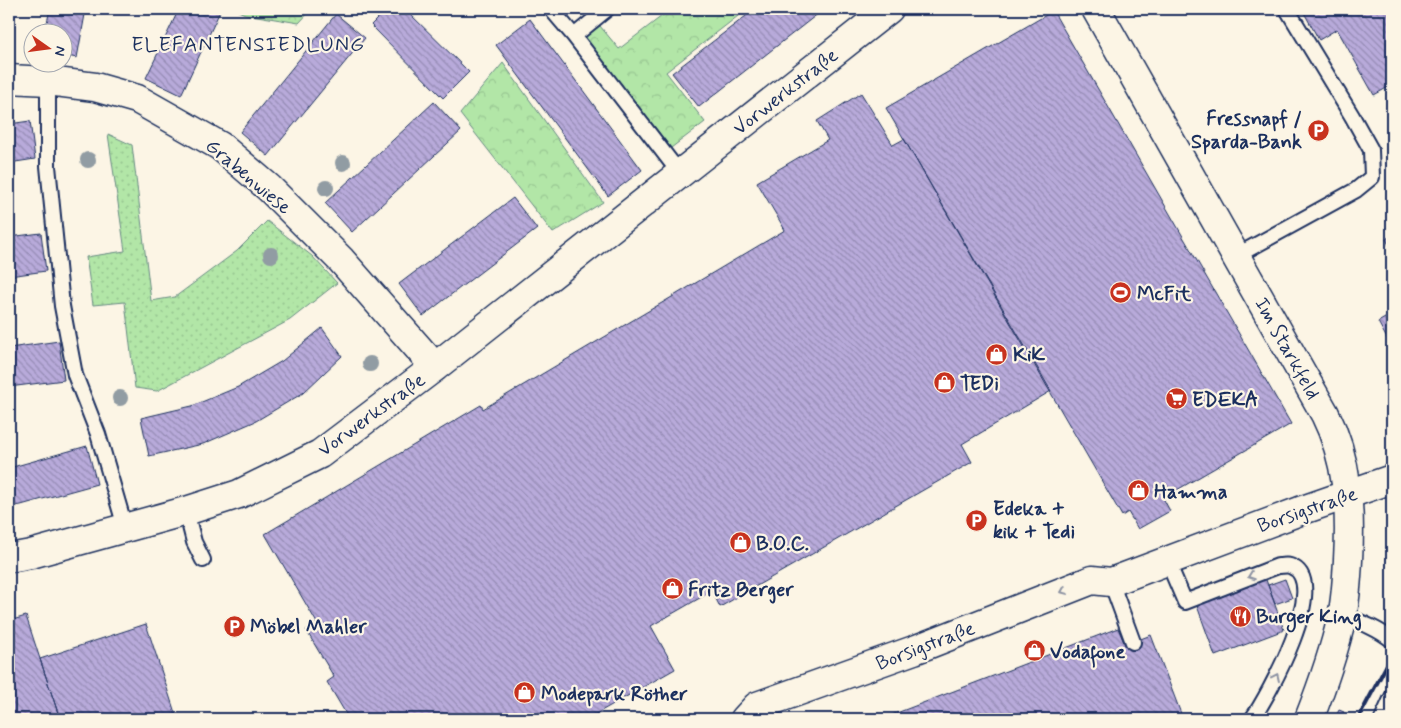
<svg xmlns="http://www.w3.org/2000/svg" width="1401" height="728" font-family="Mynerve,sans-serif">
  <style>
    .grass { fill: url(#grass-dots); stroke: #668a82 }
    .forest { fill: url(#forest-crowns); stroke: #668a82 }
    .building { fill: url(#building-back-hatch); stroke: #1b2f5e }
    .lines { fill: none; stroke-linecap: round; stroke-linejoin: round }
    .lane-casing { stroke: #1b2f5e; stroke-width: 18 }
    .street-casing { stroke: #1b2f5e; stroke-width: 31 }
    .secondary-casing { stroke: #1b2f5e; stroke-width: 31 }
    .lane { stroke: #fcf5e5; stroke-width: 14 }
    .street { stroke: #fcf5e5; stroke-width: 28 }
    .secondary { stroke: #fcf5e5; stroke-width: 28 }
    .rail { stroke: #1b2f5e; stroke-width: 4 }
    .tree { fill: #919ca3 }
    .oneway { stroke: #8c92a2 }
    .labels { text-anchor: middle; stroke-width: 4.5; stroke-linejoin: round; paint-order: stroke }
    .street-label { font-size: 20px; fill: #1b2f5e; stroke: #fcf5e5 }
    .poi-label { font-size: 20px; font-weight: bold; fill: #1b2f5e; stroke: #fcf5e5; text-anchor: start }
    .neighbourhood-label { font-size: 21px; letter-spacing: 1px; fill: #1b2f5e; stroke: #fcf5e5 }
  </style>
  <defs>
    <pattern id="grass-dots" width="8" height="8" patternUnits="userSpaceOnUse" patternTransform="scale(1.25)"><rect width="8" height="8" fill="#b2e6a7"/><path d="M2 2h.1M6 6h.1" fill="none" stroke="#98c692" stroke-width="1.8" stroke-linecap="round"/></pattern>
    <pattern id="forest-crowns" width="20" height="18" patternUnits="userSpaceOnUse" patternTransform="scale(1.25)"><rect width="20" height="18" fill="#b2e6a7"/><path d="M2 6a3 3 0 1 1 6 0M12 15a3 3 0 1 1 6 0" fill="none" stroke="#98c692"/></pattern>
    <pattern id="building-back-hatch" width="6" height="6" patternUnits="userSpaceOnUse" patternTransform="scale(1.25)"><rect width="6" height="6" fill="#b8aada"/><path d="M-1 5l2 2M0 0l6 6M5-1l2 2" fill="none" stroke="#958bb4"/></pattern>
  </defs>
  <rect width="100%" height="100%" fill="#fcf5e5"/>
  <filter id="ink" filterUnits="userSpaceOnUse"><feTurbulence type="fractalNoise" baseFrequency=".02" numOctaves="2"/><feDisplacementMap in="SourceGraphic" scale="10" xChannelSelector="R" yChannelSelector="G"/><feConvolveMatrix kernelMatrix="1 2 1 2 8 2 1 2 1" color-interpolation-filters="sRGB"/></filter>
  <g filter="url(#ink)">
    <path class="grass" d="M108,134l24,11 19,156 24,-4 62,-46 30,-30 45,35 25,27 -47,37 -133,71 -22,-3 -10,-86 -32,3 -7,-48 39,-6z"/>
    <path class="forest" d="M234,9h78l-13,14 -54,-9z
      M671,9h76l-81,63 39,50 -34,26 -86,-111 15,-11 19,23z
      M503,63l100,139 -50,31 -93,-119z"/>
    <path class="building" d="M50,9h36l-9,49 -15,-3v-23h-17z
      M179,9h42l-40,86 -35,-17z
      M387,9h18l64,63 -26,26 -72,-73z
      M755,9h69l-125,98 -27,-34z
      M1302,9h90v76l-18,10 -37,-66 -18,11z
      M1053,11l238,413 -128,74 7,13 -32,18 -10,-17 -6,4 -236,-408z
      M336,14l29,24 -97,118 -28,-24z
      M530,19l112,151 -34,26 -112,-151z
      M861,93l32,52 11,-6 147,252 -89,53 10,18 -252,145 -8,-16 -61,35 24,43 -88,50h-238l-22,-37 7,-5 -28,-47 11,-7 -52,-89 216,-129 2,4 302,-179 -28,-48 71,-42 -11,-19z
      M434,102l27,29 -109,101 -27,-29z
      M30,121l5,38 -26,4v-39z
      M513,198l24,31 -114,87 -24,-32z
      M41,233l5,38 -37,5v-39z
      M1392,235v16l-6,-12z
      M1392,314v34l-14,-26z
      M322,328l20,28 -39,37 -47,28 -53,23 -54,12 -8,-38 51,-12 46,-19 44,-26z
      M59,341l5,39 -55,7v-39z
      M87,446l10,38 -76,21 -12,2v-39z
      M1265,577l19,53 -69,26 -19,-53z
      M1285,579l7,19 -17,6 -7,-19z
      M26,616l14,43 20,60h-51v-98z
      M146,624l31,95h-117l-20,-60z
      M1118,628l7,17 26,-10 32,84h-302z
      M1339,710l5,2 -3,7 -6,-1z"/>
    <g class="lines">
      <defs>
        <path id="lane" d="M551,9l23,27
          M607,9l-33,27 97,126 10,11
          M48,81v85l14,140 13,69 23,59 27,93
          M1236,256l120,-66 16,-13 -1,-27 -19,-34 -65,-107
          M186,511l8,31 9,18
          M1167,560l18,42 93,-36c4,0 9,-1 12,0 43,14 -23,132 -38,153
          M1111,582l22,60
          M1342,615c18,7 35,13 50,25
          M1382,719l10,-22"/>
        <path id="street" d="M9,79l39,2 47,6 42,12 83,47 49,42 72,72 94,107
          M9,558l22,-4 155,-43 53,-17 81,-40 115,-87 454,-358
          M745,719l12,-13 157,-56 178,-70 19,2 189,-71 92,-32"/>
        <path id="secondary" d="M1096,9l229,405c23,46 26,95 23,146 -1,19 -2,38 -6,57 -8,35 -20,69 -33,102"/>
      </defs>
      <use href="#lane" class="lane-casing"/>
      <use href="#street" class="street-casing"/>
      <use href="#secondary" class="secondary-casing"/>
      <use href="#lane" class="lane"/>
      <use href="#street" class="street"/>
      <use href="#secondary" class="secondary"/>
      <path class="rail" d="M1358,719l34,-64"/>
    </g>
    <g class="tree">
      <circle cx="88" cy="160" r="8"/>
      <circle cx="343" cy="163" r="8"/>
      <circle cx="326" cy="188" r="8"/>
      <circle cx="271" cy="255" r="8"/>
      <circle cx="370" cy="364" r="8"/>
      <circle cx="120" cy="398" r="8"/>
    </g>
    <defs><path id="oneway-chevron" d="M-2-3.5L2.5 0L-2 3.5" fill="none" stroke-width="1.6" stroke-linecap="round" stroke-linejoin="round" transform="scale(1.25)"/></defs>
    <g class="oneway">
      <use href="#oneway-chevron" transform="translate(1251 576) rotate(160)"/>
      <use href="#oneway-chevron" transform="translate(1064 591) rotate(158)"/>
      <use href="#oneway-chevron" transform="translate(1276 677) rotate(-65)"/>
    </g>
  </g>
  <defs>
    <symbol id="parking-disc" viewBox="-11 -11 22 22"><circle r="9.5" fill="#c8321e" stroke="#fcf5e5"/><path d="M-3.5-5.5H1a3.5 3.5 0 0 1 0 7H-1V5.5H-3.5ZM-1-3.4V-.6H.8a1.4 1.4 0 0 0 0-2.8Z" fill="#fff"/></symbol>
    <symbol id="stadium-disc" viewBox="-11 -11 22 22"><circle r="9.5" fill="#c8321e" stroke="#fcf5e5"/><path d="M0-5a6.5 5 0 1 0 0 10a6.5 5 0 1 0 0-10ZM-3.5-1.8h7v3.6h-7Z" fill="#fff"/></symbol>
    <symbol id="shop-disc" viewBox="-11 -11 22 22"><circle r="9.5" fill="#c8321e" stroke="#fcf5e5"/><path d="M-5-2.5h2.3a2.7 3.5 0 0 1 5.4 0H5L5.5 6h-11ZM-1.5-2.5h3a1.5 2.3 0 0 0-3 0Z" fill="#fff"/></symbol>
    <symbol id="supermarket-disc" viewBox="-11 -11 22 22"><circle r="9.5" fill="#c8321e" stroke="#fcf5e5"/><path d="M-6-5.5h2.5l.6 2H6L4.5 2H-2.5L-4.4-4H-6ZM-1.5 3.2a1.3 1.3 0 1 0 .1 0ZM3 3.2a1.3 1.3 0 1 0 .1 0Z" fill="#fff"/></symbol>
    <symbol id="restaurant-disc" viewBox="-11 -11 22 22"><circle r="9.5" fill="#c8321e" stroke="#fcf5e5"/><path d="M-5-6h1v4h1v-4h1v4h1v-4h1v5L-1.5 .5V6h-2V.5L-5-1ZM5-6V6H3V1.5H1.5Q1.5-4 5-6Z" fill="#fff"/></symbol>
  </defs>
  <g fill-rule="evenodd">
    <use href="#parking-disc" x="1306" y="118" width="25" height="25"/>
    <use href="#stadium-disc" x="1108" y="280" width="25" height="25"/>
    <use href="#shop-disc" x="984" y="342" width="25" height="25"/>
    <use href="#shop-disc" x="932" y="370" width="25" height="25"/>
    <use href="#supermarket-disc" x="1164" y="386" width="25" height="25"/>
    <use href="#shop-disc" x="1126" y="478" width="25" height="25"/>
    <use href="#parking-disc" x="964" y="508" width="25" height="25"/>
    <use href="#shop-disc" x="728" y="530" width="25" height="25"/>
    <use href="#shop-disc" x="660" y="576" width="25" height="25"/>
    <use href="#restaurant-disc" x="1228" y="604" width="25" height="25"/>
    <use href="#parking-disc" x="222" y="614" width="25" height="25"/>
    <use href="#shop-disc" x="1022" y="638" width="25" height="25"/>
    <use href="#shop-disc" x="512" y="680" width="25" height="25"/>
  </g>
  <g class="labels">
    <g class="street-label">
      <text transform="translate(785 91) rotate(-38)" y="7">Vorwerkstraße</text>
      <text transform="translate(249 176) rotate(40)" y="7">Grabenwiese</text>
      <text transform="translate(1288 348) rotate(61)" y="7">Im Starkfeld</text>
      <text transform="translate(371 414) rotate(-36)" y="7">Vorwerkstraße</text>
      <text transform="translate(1307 509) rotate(-19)" y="7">Borsigstraße</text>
      <text transform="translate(925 645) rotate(-21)" y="7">Borsigstraße</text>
    </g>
    <g class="poi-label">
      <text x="1302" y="125" text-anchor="end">Fressnapf /<tspan x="1302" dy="23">Sparda-Bank</tspan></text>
      <text x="1137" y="300">McFit</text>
      <text x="1013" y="361">KiK</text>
      <text x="960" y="390">TEDi</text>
      <text x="1192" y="406">EDEKA</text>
      <text x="1154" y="498">Hamma</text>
      <text x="993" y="515">Edeka +<tspan x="993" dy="23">kik + Tedi</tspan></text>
      <text x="756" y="550">B.O.C.</text>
      <text x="688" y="596">Fritz Berger</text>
      <text x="1256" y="623">Burger King</text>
      <text x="250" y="633">Möbel Mahler</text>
      <text x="1050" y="658">Vodafone</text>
      <text x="541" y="700">Modepark Röther</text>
    </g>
    <g class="neighbourhood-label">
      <text x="248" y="51">ELEFANTENSIEDLUNG</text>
    </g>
  </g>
  <rect width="1401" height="728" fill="none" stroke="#fcf5e5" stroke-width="30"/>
  <rect x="15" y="15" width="1371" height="698" fill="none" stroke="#1b2f5e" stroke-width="2" filter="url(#ink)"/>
  <g transform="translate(48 48) rotate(104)"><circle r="24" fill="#fcf5e5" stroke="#a2a6af"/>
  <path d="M0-4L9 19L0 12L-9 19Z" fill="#c8321e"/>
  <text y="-8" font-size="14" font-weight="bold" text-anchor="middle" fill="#1b2f5e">N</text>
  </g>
</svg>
